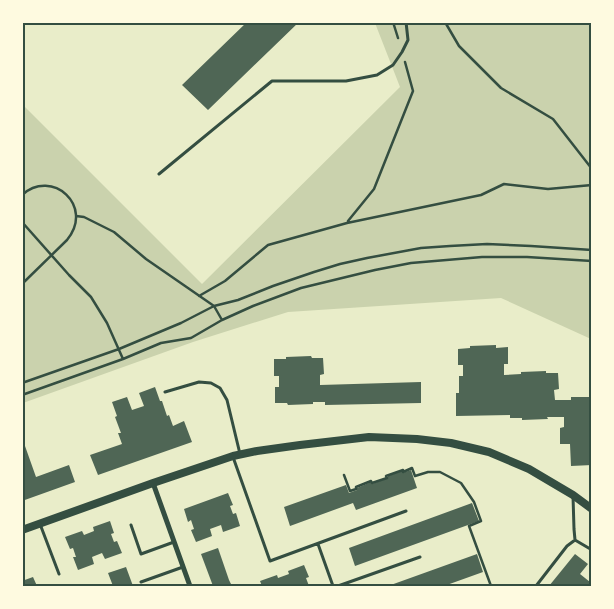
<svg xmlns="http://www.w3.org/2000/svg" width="614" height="609" font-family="'Libre Baskerville',serif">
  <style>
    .green { fill: #cad2ad }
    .building { fill: #4f6655 }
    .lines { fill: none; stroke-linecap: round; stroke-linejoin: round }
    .path { stroke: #344e41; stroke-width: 2.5 }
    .service { stroke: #344e41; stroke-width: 3 }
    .minor { stroke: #344e41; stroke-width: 5 }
    .tertiary { stroke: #344e41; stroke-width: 8 }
    .neatline { fill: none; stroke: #344e41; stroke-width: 2 }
  </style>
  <rect width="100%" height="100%" fill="#e9edc9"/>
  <path class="green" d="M375,23h216v316l-90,-41 -213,14 -95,30 -170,61 -1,-299 180,180 198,-197z"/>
  <path class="building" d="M247,22h52l-91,88 -26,-25z
    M496,345v3l12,-1v17h-4v11l17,-1v-2l25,-1v2h12l1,16 -5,1 1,10h16v-3h21v68l-21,1 -1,-22h-10v-16l4,-1v-10h-17l1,2 -26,1v-2h-12v-3l-54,1v-23h3v-17h4v-11h-5v-16l12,-1v-2z
    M311,356l1,2h11l1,16 -4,1v10l101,-3v21l-96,2v-3h-12v2l-25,1 -1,-2h-12v-16h4v-11h-5v-17h12v-2z
    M155,387l5,14h2l5,15 2,-1 4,11 11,-5 8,21 -94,33 -8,-20 32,-11 -4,-11h3l-6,-16 2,-1 -5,-14 15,-5 5,13 12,-4 -5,-13z
    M25,446l11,31 33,-12 6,17 -53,19v-54z
    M411,470l6,18 -61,22 -3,-7 -63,23 -6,-19 62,-22 3,8 8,-3v-2l14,-6 1,2 16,-6v-2l14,-5v2z
    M228,493l5,12 -3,1 3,8 3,-1 4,13 -17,6 -2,-7 -11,4 2,7 -16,6 -5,-12 3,-1 -3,-9 -3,2 -4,-13z
    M472,503l7,18 -124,45 -6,-18z
    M110,521l4,12 -3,1 3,8 3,-1 5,12 -17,6 -3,-6 -10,4 2,7 -16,6 -5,-13h3l-3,-9 -3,1 -5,-12 17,-6 2,4 10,-4 -1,-4z
    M218,548l11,32 3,6h-19l-12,-32z
    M477,554l6,18 -39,14h-56z
    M575,554l13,10 -8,10 10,8 2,-2v6h-43z
    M304,565l5,12 -3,1 3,8h-47l-2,-5 17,-6 1,3 11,-4 -1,-3z
    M126,567l7,19h-20l-5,-13z
    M33,577l4,9h-15v-5z"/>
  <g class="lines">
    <path class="path" d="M393,22l5,16
      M445,22l14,24 42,42 52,31 39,50
      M22,195c30,-27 73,11 45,45l-45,44
      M76,216l8,1 30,15 32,27 68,47 8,14
      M348,221l26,-32 39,-98 -8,-29
      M22,222l47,53 22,22 16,26 16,36
      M199,296l26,-15 43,-36 79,-22 134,-28 23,-11 44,5 44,-4
      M22,383l97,-34 62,-26 33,-17 24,-6 35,-14 41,-14 26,-8 27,-6 54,-10 29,-2 37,-2 44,2 61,4
      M22,395l101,-36 38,-16 30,-5 31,-18 31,-14 48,-18 74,-18 36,-7 71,-6h45l65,4
      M344,475l6,16 6,-2v-2l15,-6 1,2 15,-5 -1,-2 17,-6v2l9,-4 3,8 13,-4h12l21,11 13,19 7,19 -12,5 22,60"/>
    <path class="service" d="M159,174l113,-93h74l31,-6 16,-10 9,-13 6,-12 -2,-18
      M165,392l34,-10 12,1 9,5 7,12 13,54
      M233,457l37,104 136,-50
      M573,496l1,33 1,11
      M40,524l19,50
      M131,525l10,29 33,-12
      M318,544l15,42
      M141,582l42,-15
      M338,586l82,-29
      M536,586l31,-40 8,-6 17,10"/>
    <path class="minor" d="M153,483l37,103"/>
    <path class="tertiary" d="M22,530l131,-47 80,-27 24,-5 43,-6 69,-8 48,2 34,4 38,9 40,17 44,26 19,14"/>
  </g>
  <rect width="614" height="609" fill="none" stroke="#fefae0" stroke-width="48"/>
  <rect x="24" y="24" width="566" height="561" class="neatline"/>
</svg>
